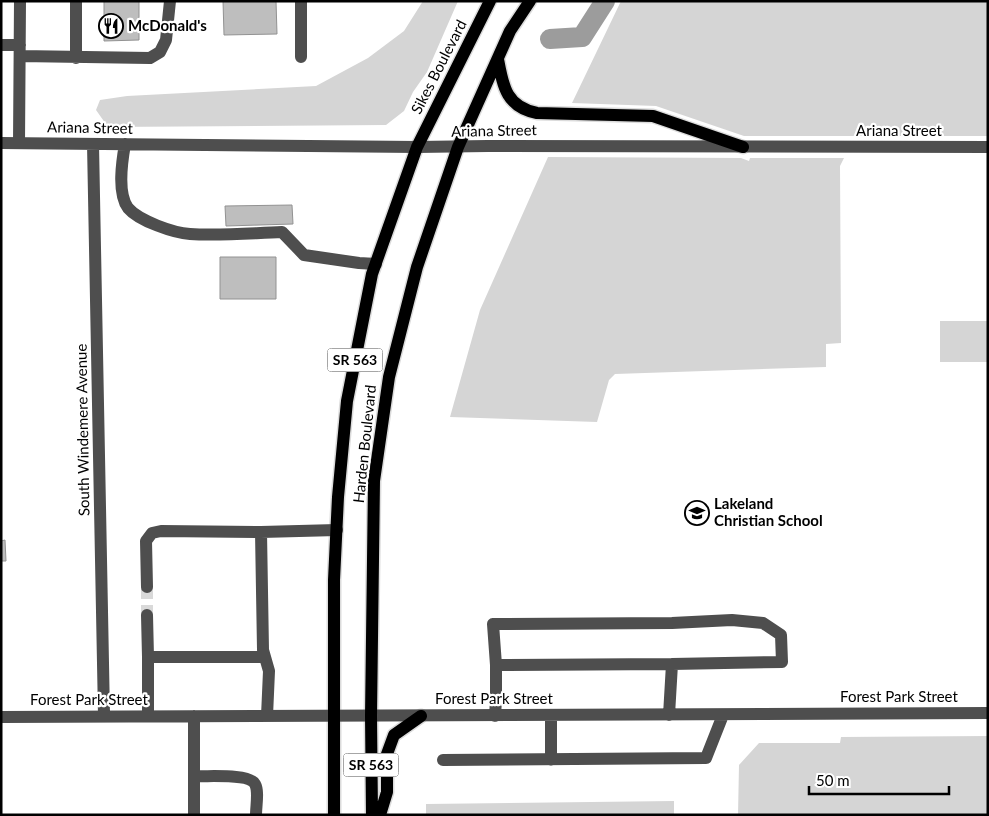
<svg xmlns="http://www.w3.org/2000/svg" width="989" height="816" font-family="Lato,sans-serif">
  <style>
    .green { fill: #d5d5d5 }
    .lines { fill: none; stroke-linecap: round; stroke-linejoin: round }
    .canal { stroke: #9c9c9c; stroke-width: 20 }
    .building { fill: #bebebe; stroke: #929292 }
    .minor-tunnel { stroke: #d9d9d9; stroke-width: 12; stroke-dasharray: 12 6; stroke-linecap: butt }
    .major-casing { stroke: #dbdbdb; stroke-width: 15 }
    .minor { stroke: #4e4e4e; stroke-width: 12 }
    .major { stroke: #000; stroke-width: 12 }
    .labels { text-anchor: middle; stroke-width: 4.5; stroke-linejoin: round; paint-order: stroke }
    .shield { fill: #fff; stroke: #4c4c4c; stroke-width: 1 }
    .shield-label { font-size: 14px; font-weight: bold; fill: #000 }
    .poi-label { font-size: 15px; font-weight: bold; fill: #000; stroke: #fff; text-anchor: start }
    .street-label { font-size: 15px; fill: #000; stroke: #fff }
  </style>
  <rect width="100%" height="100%" fill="#fff"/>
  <path class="green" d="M423,1h35l-31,71 -14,20 -9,19 -18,14 -278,2 -12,-17 4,-10 27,-4 189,-10 52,-28 36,-27z
    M621,1h367v135h-244l-88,-30 -84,-3z
    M548,157l193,1 8,3 1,-3h94l-4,8 1,177 -15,1v23l-211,7 -6,6 -12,42 -147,-5 30,-107z
    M940,321h48v41h-48z
    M988,736v79h-250l1,-50 20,-22h81l1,-6z
    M674,801v14h-248v-11z"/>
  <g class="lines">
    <path class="canal" d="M550,39l32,-2 23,-36"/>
  </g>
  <path class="building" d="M104,1h35v39l-35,1z
    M223,1h53l1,33 -53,1z
    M292,205l1,19 -67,2 -1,-20z
    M220,257h56v42h-56z
    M5,540l1,21h-5v-20z"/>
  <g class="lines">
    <path class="minor-tunnel" d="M147,587v28"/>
    <defs>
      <path id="major" d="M498,59c5,27 8,48 39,54l116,3 90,31
        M334,815v-235l4,-83 9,-96 25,-127 45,-127 73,-146
        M372,815l-1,-99 3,-235 15,-104 28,-110 41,-120 52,-116 20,-30
        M380,815l7,-23v-38l7,-19 27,-19"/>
    </defs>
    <use href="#major" class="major-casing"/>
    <path class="minor" d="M76,1v57
      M301,1v56
      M1,45h19
      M20,56l130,2 10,-6 6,-12 4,-39
      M1,143l416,4 71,-1 500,1
      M19,143l1,-142
      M93,144l11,571
      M125,144c-3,17 -8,49 3,64 11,13 46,25 62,26 30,2 62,-1 92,-2l22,23 55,8 17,1
      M147,587l-1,-46 6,-8 9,-2 100,1
      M147,615l1,42
      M496,665l-3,-41 179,-1 60,-3 31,3 18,12 1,27 -110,2
      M551,715v45
      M148,716v-59h117
      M267,716l2,-45 -6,-21 -2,-118 76,-2
      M495,716l1,-16v-35l176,-1 -3,51
      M1,717l987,-4
      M443,760l263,-2 17,-43
      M195,776c11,1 54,-3 60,8 4,7 1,22 1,31
      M194,815v-99"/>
    <use href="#major" class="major"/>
  </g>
  <defs>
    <symbol id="restaurant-ring" viewBox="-11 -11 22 22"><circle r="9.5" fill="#fff" stroke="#000" stroke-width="1.5"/><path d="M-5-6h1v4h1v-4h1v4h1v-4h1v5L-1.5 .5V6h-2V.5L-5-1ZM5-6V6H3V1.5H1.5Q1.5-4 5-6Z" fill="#000"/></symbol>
    <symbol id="school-ring" viewBox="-11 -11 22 22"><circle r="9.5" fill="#fff" stroke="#000" stroke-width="1.5"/><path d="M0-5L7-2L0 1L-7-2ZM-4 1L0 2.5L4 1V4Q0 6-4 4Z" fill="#000"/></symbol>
  </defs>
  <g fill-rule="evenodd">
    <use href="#restaurant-ring" x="97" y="12" width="28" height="28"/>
    <use href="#school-ring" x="683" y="499" width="28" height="28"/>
  </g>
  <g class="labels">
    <g class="shield">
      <rect x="327.5" y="348.5" width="55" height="23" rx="4"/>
      <rect x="343.5" y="753.5" width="55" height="23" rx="4"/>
    </g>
    <g class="shield-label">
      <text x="355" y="365">SR 563</text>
      <text x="371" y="770">SR 563</text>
    </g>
    <g class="poi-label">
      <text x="128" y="31">McDonald's</text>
      <text x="714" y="509">Lakeland<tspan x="714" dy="17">Christian School</tspan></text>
    </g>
    <g class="street-label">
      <text transform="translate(439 67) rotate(-63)" y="5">Sikes Boulevard</text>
      <text transform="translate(90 128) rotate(1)" y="5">Ariana Street</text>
      <text transform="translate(494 131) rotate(-1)" y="5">Ariana Street</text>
      <text x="899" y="136">Ariana Street</text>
      <text transform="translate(83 430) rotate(-91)" y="5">South Windemere Avenue</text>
      <text transform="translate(365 444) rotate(-84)" y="5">Harden Boulevard</text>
      <text x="899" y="702">Forest Park Street</text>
      <text x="494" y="704">Forest Park Street</text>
      <text x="89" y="705">Forest Park Street</text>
    </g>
  </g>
  <rect width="989" height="816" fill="none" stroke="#000000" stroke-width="5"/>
  <path d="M809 786v8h140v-8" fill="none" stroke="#000000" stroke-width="2.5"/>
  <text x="816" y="786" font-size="15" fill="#000000" stroke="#ffffff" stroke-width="4" paint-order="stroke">50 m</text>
</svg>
